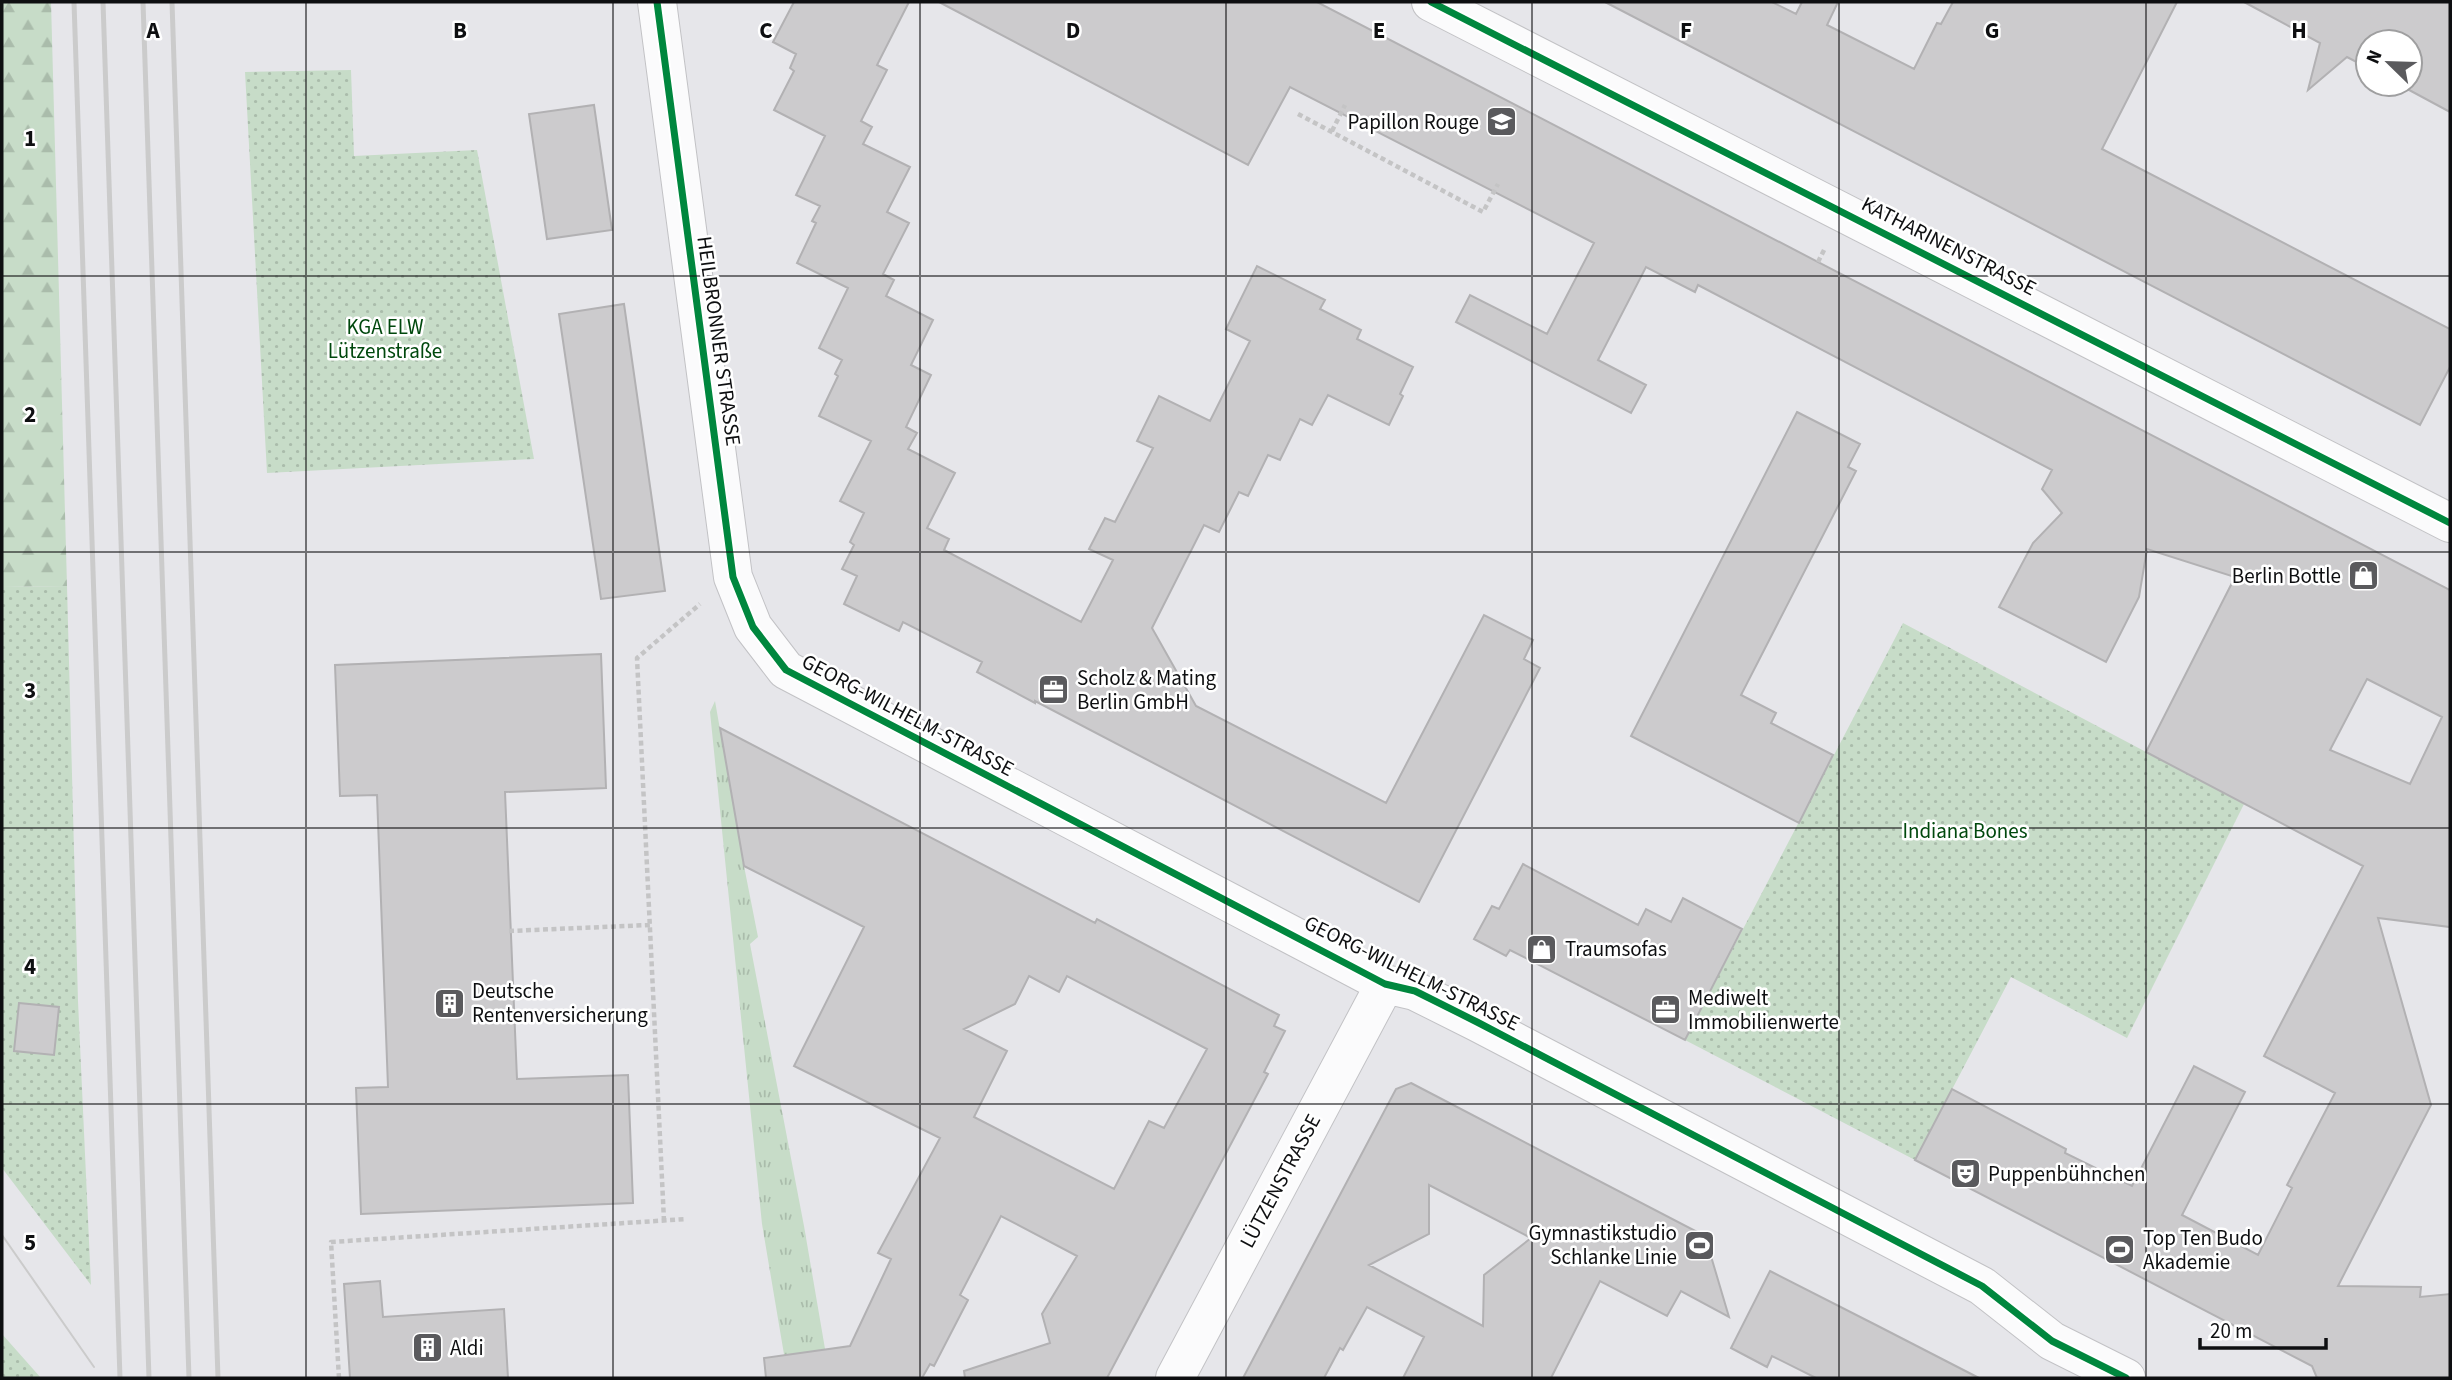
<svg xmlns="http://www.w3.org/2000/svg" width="2452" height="1380" font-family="'Source Sans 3',sans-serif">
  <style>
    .grass { fill: url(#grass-tufts) }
    .forest { fill: url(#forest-firs) }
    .park { fill: url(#park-dots) }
    .building { fill: #cccbcd; stroke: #b2b1b3; stroke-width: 2; fill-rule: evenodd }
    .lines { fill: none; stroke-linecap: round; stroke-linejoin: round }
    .minor-casing { stroke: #c2c2c5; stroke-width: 40 }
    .path { stroke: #c4c4c5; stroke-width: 4.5; stroke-dasharray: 5 3.5; stroke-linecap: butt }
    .minor { stroke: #fbfbfc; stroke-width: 38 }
    .tram { stroke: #cbcbcb; stroke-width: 2 }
    .rail { stroke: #cbcbcb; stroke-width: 5 }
    .cycleway-casing { stroke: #fff; stroke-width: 11 }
    .cycleway { stroke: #00873e; stroke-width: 7 }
    .grid { fill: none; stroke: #0e0f11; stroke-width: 2; stroke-opacity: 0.55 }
    .labels { text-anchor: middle; stroke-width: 5; stroke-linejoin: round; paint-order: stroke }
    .poi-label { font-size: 21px; fill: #0e0f11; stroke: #fff; text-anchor: start }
    .street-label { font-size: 21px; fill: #0e0f11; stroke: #fff }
    .park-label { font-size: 21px; fill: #00480d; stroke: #fff }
    .grid-label { font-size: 23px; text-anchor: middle; font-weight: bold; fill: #0e0f11; stroke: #fff; stroke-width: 5; stroke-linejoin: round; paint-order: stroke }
  </style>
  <defs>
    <pattern id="grass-tufts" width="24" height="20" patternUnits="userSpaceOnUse" patternTransform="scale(1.75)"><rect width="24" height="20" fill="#c7dcc8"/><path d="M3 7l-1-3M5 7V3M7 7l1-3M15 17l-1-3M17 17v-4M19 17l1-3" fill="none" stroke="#aabcab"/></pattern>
    <pattern id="forest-firs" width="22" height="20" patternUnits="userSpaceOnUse" patternTransform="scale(1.75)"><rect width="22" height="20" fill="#c7dcc8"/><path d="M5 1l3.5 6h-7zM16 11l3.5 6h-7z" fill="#aabcab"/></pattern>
    <pattern id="park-dots" width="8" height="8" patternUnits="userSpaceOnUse" patternTransform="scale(1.75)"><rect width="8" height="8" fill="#c7dcc8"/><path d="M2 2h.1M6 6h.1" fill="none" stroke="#aabcab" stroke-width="1.8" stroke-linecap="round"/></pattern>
  </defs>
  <rect width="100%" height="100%" fill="#e6e6ea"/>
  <path class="grass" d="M715,701l29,165 14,71 -8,7 54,282 26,152h-42l-26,-154 -52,-512z"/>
  <path class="forest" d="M2,2h49l16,584 -65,1z"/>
  <path class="park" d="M351,70l3,86 123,-6 57,309 -267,14 -22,-401z
    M67,586l11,415 13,284 -89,-117v-581z
    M1903,623l341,181 -117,234 -116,-61 -96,183 -230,-120z
    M2,1334l39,44h-39z"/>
  <path class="building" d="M794,2h115l-32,63 10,5 -26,51 11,6 -9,17 47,23 -23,45 22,11 -26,51 11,6 -8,16 47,24 -22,45 20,10 -25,52 11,6 -9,16 47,24 -28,55 22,11 -5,11 137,72 32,-62 -24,-11 16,-31 10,4 38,-74 -16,-7 22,-45 51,25 40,-80 -24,-12 31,-63 68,34 -5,9 41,21 -4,9 56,28 -13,27 3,2 -14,29 -61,-30 -16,30 -12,-6 -20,41 -12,-5 -20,41 -9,-4 -20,40 -15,-7 -52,103 44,78 190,97 98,-188 49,25 -9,19 16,9 -121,234 -384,-201v2l-58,-31 5,-10 -79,-40 -4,9 -55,-27 13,-28 -15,-7 12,-24 -4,-3 14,-29 -24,-12 31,-60 -52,-25 19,-40 -3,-2 7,-14 -23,-12 29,-60 -51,-25 19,-40 -4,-2 8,-15 -24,-11 29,-59 -51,-26 20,-39 -4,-3 6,-14 -23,-12z
    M939,2h378l1133,588v337l-72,-9 53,187 -93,181 83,1 -1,10 30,-3v84h-133l-5,-12 -397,-206 37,-71 114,60 -1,4 67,33 62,-120 51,26 -63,123 76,40 34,-67 -5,-3 48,-92 -71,-37 99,-190 -217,-114 89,-175 -88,-28 -8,48 -33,65 -107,-55 34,-64 29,-30 -20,-24 10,-19 -354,-185 -3,7 -49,-25 -48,93 48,25 -15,28 -175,-91 14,-27 77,39 47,-91 -304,-156 -42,78zM2367,679l75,38 -32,67 -80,-34z
    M1605,2h167l24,12 6,-12h36l-11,23 87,44 23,-46 4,1 12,-22h224l-75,147 348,180v38l-30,58z
    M2244,2h206v110l-52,-28h12v-42h-42v26l-21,-11 -39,33 12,-47z
    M594,105l18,125 -65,9 -18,-125z
    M624,304l41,287 -64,8 -42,-285z
    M1797,412l63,32 -12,23 8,4 -115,224 35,18 -5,10 62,32 -34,68 -168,-87z
    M601,654l5,134 -101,4 12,287 111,-4 5,128 -272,11 -5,-126 32,-1 -11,-292 -37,1 -5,-131z
    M720,728l375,195 2,-4 182,96 -5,11 11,5 -21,41 4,2 -161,304h-142l-1,-7 86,-28 -8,-29 35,-58 -76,-40 -41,79 8,5 -34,66 -4,-2 -8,14h-156l-2,-20 86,-12 41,-87 -13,-6 62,-115 -146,-72 70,-139 -120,-61zM1029,976l30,16 8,-16 140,73 -43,79 -15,-7 -35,68 -140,-72 33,-66 -43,-22 51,-25z
    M1523,864l115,61 8,-16 25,13 12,-24 59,31 -57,111 -175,-90 -4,6 -32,-17 18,-33 7,3z
    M19,1003l40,4 -5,48 -40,-4z
    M1411,1083l294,153 24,81 -48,-26 -14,25 -67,-35 -49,97h-148l21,-41 -57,-30 -24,43 -3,-2 -16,30h-81l153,-289zM1429,1185l102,53 -47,37 -1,51 -114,-61 60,-31z
    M1770,1271l106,54 103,53h-163l-44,-22 -5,11 -36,-19z
    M380,1281l3,36 121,-8 4,69h-158l-6,-94z"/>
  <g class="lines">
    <defs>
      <path id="minor" d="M657,2l76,575 20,50 33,43 561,294 38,20 30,7 62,31 505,264 70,55 74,37
        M1431,2l1019,521
        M1175,1378l210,-394"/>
    </defs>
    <use href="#minor" class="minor-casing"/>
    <path class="path" d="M1298,114l185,98 15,-28
      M1332,131l13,-26
      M1818,262l7,-14
      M509,931l141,-6
      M664,1221l-27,-563 63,-54
      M339,1378l-8,-136 356,-23"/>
    <use href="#minor" class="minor"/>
    <path class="tram" d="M2,1235l92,132"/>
    <path class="rail" d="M74,2l46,1376
      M103,2l46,1376
      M143,2l46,1376
      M172,2l46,1376"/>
    <defs>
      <path id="cycleway" d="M657,2l76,575 20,50 33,43 561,294 38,20 30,7 62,31 505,264 70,55 74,37
        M1431,2l1019,521"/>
    </defs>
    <use href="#cycleway" class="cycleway-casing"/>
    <use href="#cycleway" class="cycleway"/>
  </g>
  <path class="grid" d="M306,2v1376M613,2v1376M920,2v1376M1226,2v1376M1532,2v1376M1839,2v1376M2146,2v1376M2,276h2448M2,552h2448M2,828h2448M2,1104h2448"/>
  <defs>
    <symbol id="school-square" viewBox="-11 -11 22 22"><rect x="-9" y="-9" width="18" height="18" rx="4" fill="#5a5a5d" stroke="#fff"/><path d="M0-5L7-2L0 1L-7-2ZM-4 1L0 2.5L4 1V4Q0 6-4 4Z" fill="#fff"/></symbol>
    <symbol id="shop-square" viewBox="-11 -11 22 22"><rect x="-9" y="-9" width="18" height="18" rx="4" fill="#5a5a5d" stroke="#fff"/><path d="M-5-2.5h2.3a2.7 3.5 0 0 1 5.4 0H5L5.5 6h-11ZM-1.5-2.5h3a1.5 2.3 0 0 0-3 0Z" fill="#fff"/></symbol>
    <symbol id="office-square" viewBox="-11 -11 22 22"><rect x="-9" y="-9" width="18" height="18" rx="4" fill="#5a5a5d" stroke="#fff"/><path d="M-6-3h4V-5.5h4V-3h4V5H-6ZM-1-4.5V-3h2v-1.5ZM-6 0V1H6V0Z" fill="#fff"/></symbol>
    <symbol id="building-square" viewBox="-11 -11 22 22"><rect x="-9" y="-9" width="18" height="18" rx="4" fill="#5a5a5d" stroke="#fff"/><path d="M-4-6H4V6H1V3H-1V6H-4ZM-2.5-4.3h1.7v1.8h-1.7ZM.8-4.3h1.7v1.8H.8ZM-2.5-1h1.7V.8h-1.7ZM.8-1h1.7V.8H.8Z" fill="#fff"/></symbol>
    <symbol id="theatre-square" viewBox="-11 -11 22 22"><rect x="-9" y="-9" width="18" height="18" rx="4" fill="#5a5a5d" stroke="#fff"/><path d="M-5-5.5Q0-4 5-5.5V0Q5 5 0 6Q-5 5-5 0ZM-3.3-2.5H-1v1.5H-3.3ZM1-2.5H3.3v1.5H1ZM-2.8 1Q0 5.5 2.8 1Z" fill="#fff"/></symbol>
    <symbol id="stadium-square" viewBox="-11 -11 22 22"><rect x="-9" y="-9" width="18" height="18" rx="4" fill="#5a5a5d" stroke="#fff"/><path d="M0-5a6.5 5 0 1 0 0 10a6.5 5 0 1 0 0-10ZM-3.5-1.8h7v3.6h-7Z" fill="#fff"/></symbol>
  </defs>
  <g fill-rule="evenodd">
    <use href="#school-square" x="1484" y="104" width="35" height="35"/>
    <use href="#shop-square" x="2346" y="558" width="35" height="35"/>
    <use href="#office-square" x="1036" y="672" width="35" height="35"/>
    <use href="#shop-square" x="1524" y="932" width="35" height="35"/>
    <use href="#building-square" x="432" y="986" width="35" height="35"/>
    <use href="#office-square" x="1648" y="992" width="35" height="35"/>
    <use href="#theatre-square" x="1948" y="1156" width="35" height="35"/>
    <use href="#stadium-square" x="1682" y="1228" width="35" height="35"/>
    <use href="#stadium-square" x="2102" y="1232" width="35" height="35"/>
    <use href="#building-square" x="410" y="1330" width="35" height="35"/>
  </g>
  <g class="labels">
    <g class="poi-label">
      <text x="1479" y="129" text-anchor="end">Papillon Rouge</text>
      <text x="2341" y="583" text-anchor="end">Berlin Bottle</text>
      <text x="1077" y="685">Scholz &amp; Mating<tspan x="1077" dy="24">Berlin GmbH</tspan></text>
      <text x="1565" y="956">Traumsofas</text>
      <text x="472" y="998">Deutsche<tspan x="472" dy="24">Rentenversicherung</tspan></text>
      <text x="1688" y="1005">Mediwelt<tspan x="1688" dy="24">Immobilienwerte</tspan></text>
      <text x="1988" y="1181">Puppenbühnchen</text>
      <text x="1677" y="1240" text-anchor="end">Gymnastikstudio<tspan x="1677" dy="24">Schlanke Linie</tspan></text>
      <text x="2143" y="1245">Top Ten Budo<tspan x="2143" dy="24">Akademie</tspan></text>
      <text x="450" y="1355">Aldi</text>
    </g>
    <g class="street-label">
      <text transform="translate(1949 246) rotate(27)" y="7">KATHARINENSTRASSE</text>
      <text transform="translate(719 341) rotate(82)" y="7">HEILBRONNER STRASSE</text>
      <text transform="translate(908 715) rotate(28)" y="7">GEORG-WILHELM-STRASSE</text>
      <text transform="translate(1412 973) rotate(26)" y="7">GEORG-WILHELM-STRASSE</text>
      <text transform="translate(1280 1181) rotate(-62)" y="7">LÜTZENSTRASSE</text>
    </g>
    <g class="park-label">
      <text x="385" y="334">KGA ELW<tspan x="385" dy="24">Lützenstraße</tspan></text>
      <text x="1965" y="838">Indiana Bones</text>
    </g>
  </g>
  <g class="grid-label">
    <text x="153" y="38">A</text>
    <text x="460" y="38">B</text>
    <text x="766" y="38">C</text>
    <text x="1073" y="38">D</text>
    <text x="1379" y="38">E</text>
    <text x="1686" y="38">F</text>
    <text x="1992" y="38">G</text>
    <text x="2299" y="38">H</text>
    <text x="30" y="146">1</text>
    <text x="30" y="422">2</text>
    <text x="30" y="698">3</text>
    <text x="30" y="974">4</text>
    <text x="30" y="1250">5</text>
  </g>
  <rect width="2452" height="1380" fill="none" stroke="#0e0f11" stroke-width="7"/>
  <g transform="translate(2389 63) rotate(293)"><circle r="33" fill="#ffffff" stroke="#9f9fa0" stroke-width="2"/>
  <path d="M0-5L12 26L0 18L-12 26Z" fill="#5a5a5d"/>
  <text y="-10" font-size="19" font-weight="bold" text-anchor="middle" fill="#0e0f11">N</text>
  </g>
  <path d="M2200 1338v10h126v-10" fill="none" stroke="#0e0f11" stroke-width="3.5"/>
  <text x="2210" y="1338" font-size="21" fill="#0e0f11" stroke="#ffffff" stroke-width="5" paint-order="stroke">20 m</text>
</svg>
